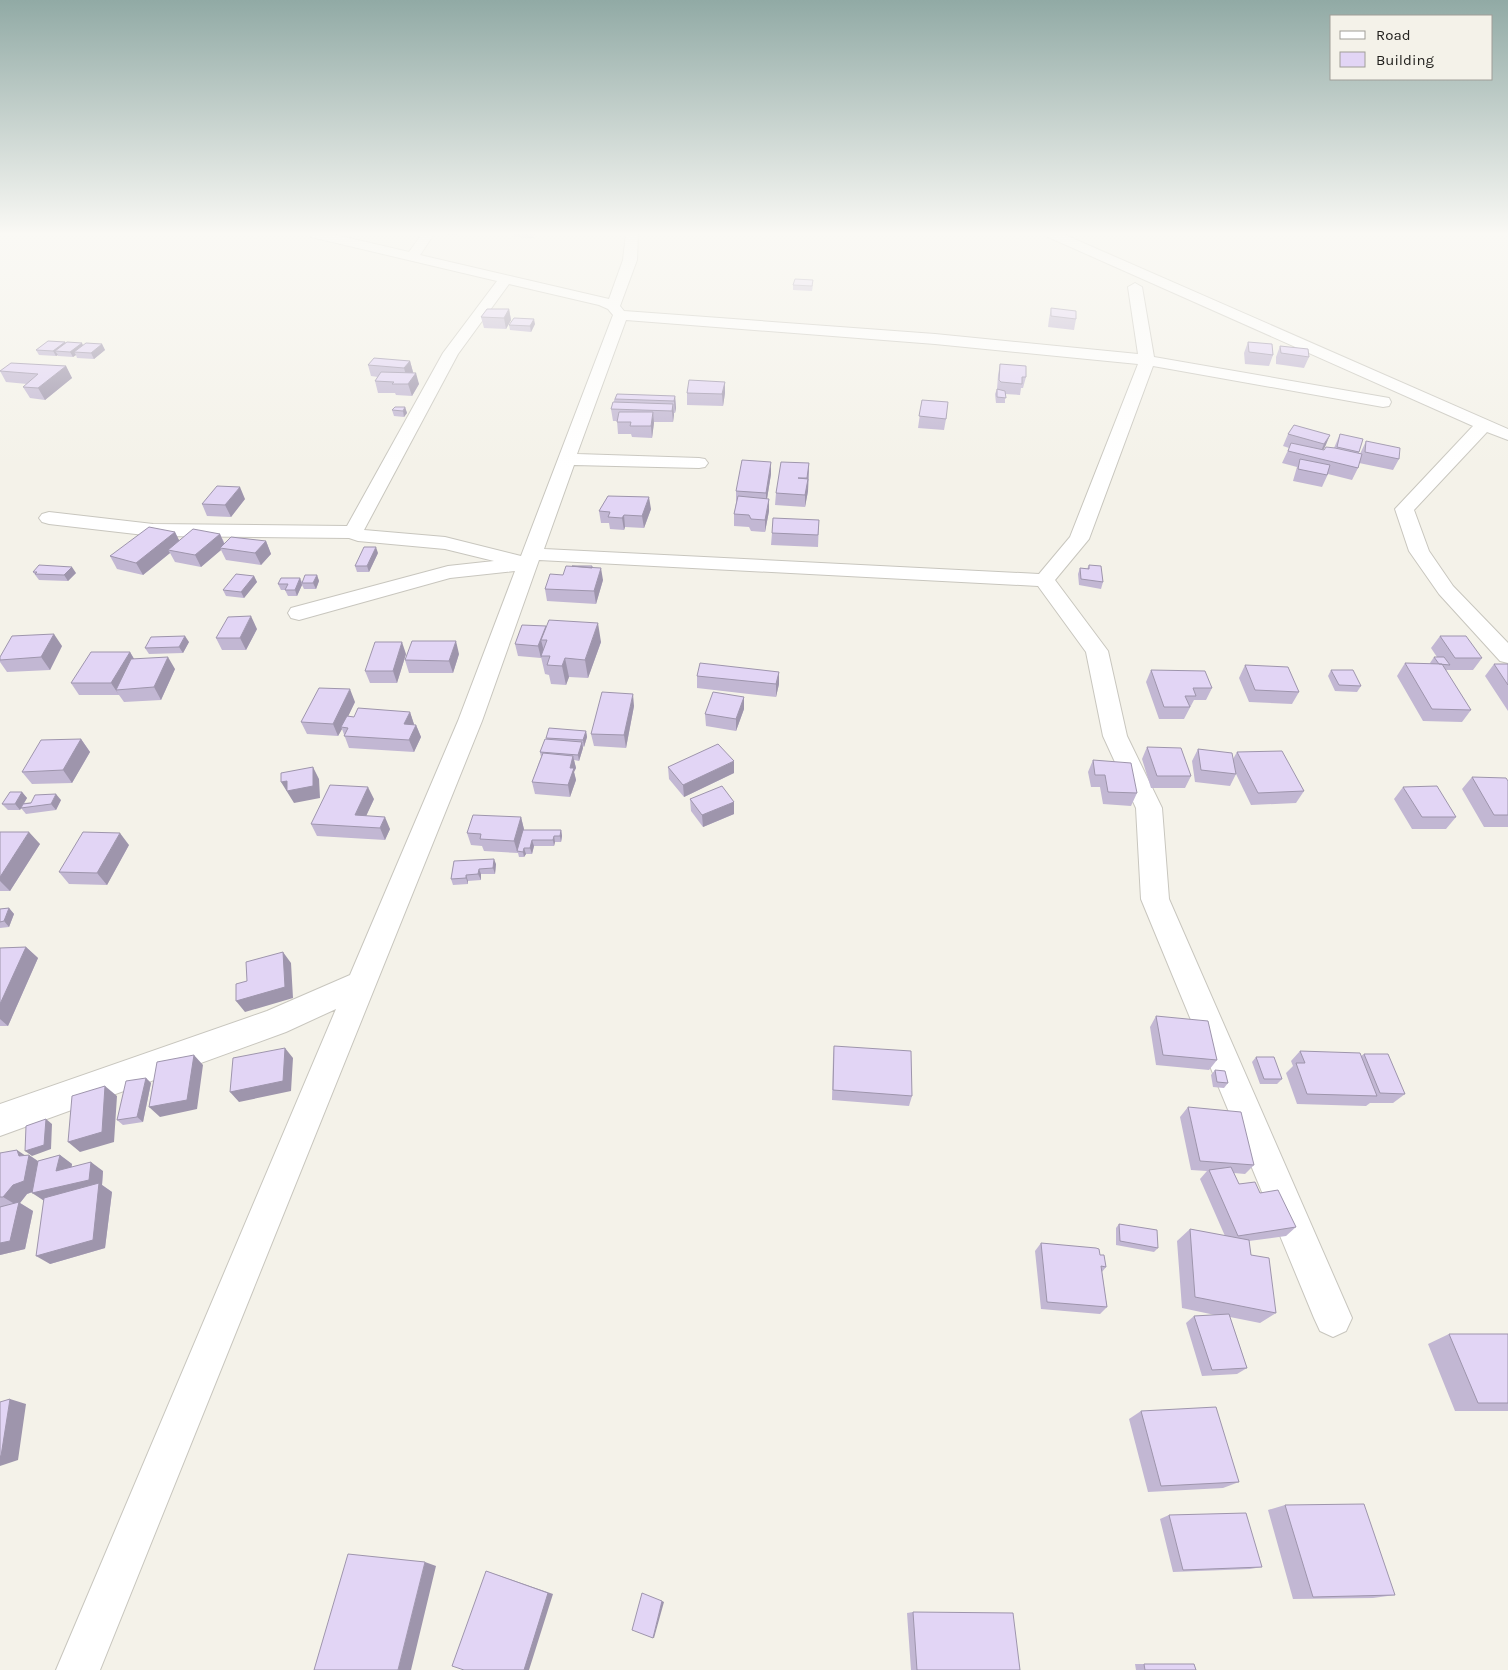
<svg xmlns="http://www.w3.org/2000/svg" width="1508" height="1670" font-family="Karla,sans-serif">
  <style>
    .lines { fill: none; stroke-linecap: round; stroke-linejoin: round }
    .minor-casing { stroke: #c8c6be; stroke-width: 2 }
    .minor { fill: #fff; fill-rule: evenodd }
    .wall { fill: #c2b7d3 }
    .shaded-wall { fill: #9e95ac }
    .building { fill: #e2d5f5; stroke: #9e95ac }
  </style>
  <rect width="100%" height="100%" fill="#f4f2e9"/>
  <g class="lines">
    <defs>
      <path id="minor" d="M310,234h22l77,18 13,-18h12l-14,21 189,44 14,-39 3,-26h12l-1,26 -17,46 4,5 311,23 203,20 -10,-67 7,-4 7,4 12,70 235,41 2,4 -2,4 -6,1 -230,-41 -64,173 -34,41 53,71 19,85 35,72 7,91 183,419 -6,13 -13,6 -13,-6 -6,-13 -173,-419 -5,-91 -33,-72 -17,-84 -48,-66 -499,-26 -57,161 -382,949h-44l280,-661 -50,23 -286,104v-32l267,-93 83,-36 108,-254 57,-150 -65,7 -151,42 -8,-2 -3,-5 3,-5 157,-42 46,-5 -49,-12 -87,-8 -9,-3 -196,-2 -104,-12 -7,-2 -3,-4 3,-4 7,-2 104,12 194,2 96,-173 54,-72 -186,-44zM509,284l90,21 9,4 5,6 -92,241 -76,-19 -81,-7 94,-176zM626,320l309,24 203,20 -68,173 -31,37 -495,-25 30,-84 125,3 6,-1 3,-4 -3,-4 -6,-1 -122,-4z
        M1047,234h16l445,195v11l-21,-8 -73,78 15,41 24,35 55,57v20l-8,-2 -61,-67 -30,-43 -14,-42 78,-83 -425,-189z"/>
    </defs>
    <use href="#minor" class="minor-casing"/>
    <use href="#minor" class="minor"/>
  </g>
  <path class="wall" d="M447,234h11l-2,1h-9z
    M513,234h23l-3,4 -19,-1z
    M793,285h20l-1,6 -19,-1z
    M1051,308l25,11 -2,11 -26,-3 1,-8z
    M509,309l2,11 -5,9 -22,-1 -3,-11z
    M535,324l-4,8 -21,-2 -1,-5z
    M65,342l1,1 17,2 19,-1 3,6 -11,9 -17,-1 -1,-3 -3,2 -15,-1v-1l-2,1 -17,-1 -3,-5z
    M1248,342l25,13 -4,11 -24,-2 -1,-11z
    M1280,346l29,11 -5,11 -28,-4v-7z
    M410,361l3,11 6,12 -7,12 -16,-1 -1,-2h-17l-3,-12 3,-4 -7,-1 -3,-11z
    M1000,364l26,13 -3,11h-2l-1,7 -15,-1v9h-9l-1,-9 2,-5 1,-14z
    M66,366l6,12 -27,22 -15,-2 -7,-11 4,-3 -21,-2 -6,-11z
    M725,382v11l-2,13 -36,-1v-12z
    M675,396l1,12 -1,5h-1l-1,9h-19l-2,16 -20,-1 -1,-3h-13l-1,-13h-4l-2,-12 3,-7v-3z
    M922,400l24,19 -2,11 -26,-2z
    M405,407l2,6 -3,4 -10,-1 -2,-6z
    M1288,434l42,1 -7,15h1l10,-2 6,-14 19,18v1l1,1 6,-13 33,18 -6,11 -34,-7 -1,5 -6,12 -24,-6 -6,13 -29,-6 4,-14 -15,-4 7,-15 -6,-2z
    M809,463l-1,28 -3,16 -30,-2 1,-12z
    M771,474l-4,25h2v12l-4,21 -14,-1 -2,-4 -15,-1v-12l2,-11v-12z
    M608,496l43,13 -7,19 -19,-1 -1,3 -14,-1 -1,-6h-8l-2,-12z
    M245,499l-14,18 -24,-1 -5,-12z
    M819,520l-1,27 -47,-2 1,-12z
    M175,532l4,9 41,-7 5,10 41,-3 5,13 -10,11 -35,-5 -5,-10 -20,17 -26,-5 -5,-9 -27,22 -26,-6 -7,-13z
    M378,553l-9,19h-12l-2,-6z
    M1089,565l14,17 -2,7 -22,-4 -1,-11 2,-6 7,1z
    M592,568l11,12 -7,24 -49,-3 -2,-12 18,-14z
    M33,572l43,1 -8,8 -29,-1z
    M317,575l2,6 -3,8h-12l-2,-4 -5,11h-9l-3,-6h-4l-3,-6 22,-6 2,4z
    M254,576l3,6 -13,16 -18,-2 -3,-6z
    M546,628l55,14 -13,36 -19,-1 -3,8 -15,-1 -2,-9 -4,-1 -4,-17v1l-23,-2 -3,-12z
    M257,629l-11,21h-24l-6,-12z
    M1440,636l42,22 -9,12h-26l-1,1 25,39 -9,12 -39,-1 -26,-45 8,-13 26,1 -1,-1 4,-6h3l-6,-9z
    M189,642l-6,11 -34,1 -4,-6z
    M62,646l-12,24 -43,2 -7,-10v-5z
    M130,652l4,7 41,10 -14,31 -37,2 -5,-7h-40l-8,-12z
    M406,654l-9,29h-27l-5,-12z
    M459,654l-6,19h-44l-4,-13z
    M1494,664h14v47l-23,-35z
    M1245,665l54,27 -7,12 -43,-2 -10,-24z
    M1151,670l61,18 -6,12h-12l-10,19h-25l-13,-37z
    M1331,670l30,16 -4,6 -22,-1 -7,-15z
    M779,672v12l-3,13 -79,-9v-12z
    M744,697v12l-8,22 -30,-5 -1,-12z
    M355,702l-7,14 6,1 56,-5 4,13h2l5,12 -7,15 -65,-4 -7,-19 -4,7 -31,-2 -6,-12z
    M634,706l-8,42 -32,-2 -3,-12z
    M586,731l1,6 -3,10 -1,-1v2l-4,13 -5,-1 2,8 -2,4 2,8 -6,17 -35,-3 -3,-12 9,-25 -1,-5 7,-13 -1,-1z
    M81,739l9,13 -18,31 -40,1 -10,-12z
    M1147,747l44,29 -6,12h-34l-9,-29z
    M1198,749l35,10 4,-7 67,39 -8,12 -45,2 -15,-31 -6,12 -35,-4 -3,-21z
    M1093,760l44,33 -6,13 -28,-2 -3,-17h-9l-3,-15z
    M668,767l66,6 -50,24 -15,-18z
    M1472,777l36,4v46h-24l-22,-38z
    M1403,787l53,30 -10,12h-34l-18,-30z
    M22,792l5,6 -3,5 37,-3 -5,10 -30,4 -5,-6 -1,2h-12l-6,-6z
    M374,799l-8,17 24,13 -5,11 -68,-4 -6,-12z
    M690,799l44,3v12l-31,13 -12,-16z
    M521,817l3,13h37l1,6 -1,6h-6l-1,4h-20l-2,8h-6l-2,3h-5l-1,-4 -34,-2 -2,-5 -11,-1 -4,-12z
    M0,832l40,12 -30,47h-10z
    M129,845l-22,40 -38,-1 -10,-12z
    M454,861l42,3 -1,10h-14v6l-13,1v3l-15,1 -2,-6z
    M9,908l5,6 -5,13 -9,1v-19z
    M26,947l12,11 -30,68h-8v-78z
    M1156,1016l61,44 -8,10 -53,-5 -6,-38z
    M834,1046l78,50 -3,10 -77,-6 1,-44z
    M1300,1051l61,5 3,-2 41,40 -12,9h-23l-4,3 -69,-2 -11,-31 7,-7 -2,-5z
    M1256,1057l26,22 -5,5h-17l-8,-22z
    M1215,1070l13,13 -4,5 -11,-1 -2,-12z
    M146,1078l5,5 -8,39 -20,3 -6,-5z
    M1188,1107l66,58 -9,9 -11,-1 5,11 21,9 36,34 -10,9 -37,5 2,14 25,58 -16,10 -30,-6 17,51 -10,6 -35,2 -16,-53 8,-7 21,-1 -33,-7 -5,-67 13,-12 35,7 -25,-57 7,-8 -16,-1 -11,-53z
    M0,1153l25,2h4l9,6 22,-6 12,9v3l31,4 -1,14 10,7 -7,56 -55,16 -6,-63 -11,-9 -6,2 -7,9 13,8 -8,38 -25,6z
    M1119,1224l39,24 -4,4 -38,-7v-17z
    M1041,1243l59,12 6,12 -4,5 5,35 -7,7 -59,-5 -6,-58z
    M1449,1334h59v77h-53l-27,-67z
    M1141,1411l98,71 -16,6 -75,4 -19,-73z
    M1285,1505l110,90 -22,3 -80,1 -25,-89z
    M1169,1515l93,52 -12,2 -77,3 -13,-53z
    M913,1612l107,58h-109l-4,-57z
    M1135,1664h59l2,6h-60z"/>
  <path class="shaded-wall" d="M509,309l2,11 -5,9 -2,-11z
    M534,319l1,5 -4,8 -1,-6z
    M65,342l3,5 -13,4 3,4 -2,1 -3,-5z
    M82,343l3,6 -11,3 2,3 -3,2 -3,-5z
    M102,344l3,6 -11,9 -3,-6z
    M410,361l3,11 -6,7 -3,-11z
    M66,366l6,12 -27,22 -7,-12z
    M416,373l3,11 -7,12 -4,-12z
    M725,382v11l-2,13 -1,-12z
    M675,396l1,12 -1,5 -1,-12z
    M673,404l1,11 -1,7 -1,-11z
    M405,407l2,6 -3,4 -1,-6z
    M653,412l1,11 -2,15 -1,-12z
    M1330,435l-5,12 -6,9 5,-12z
    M771,462v12l-5,31v-12z
    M809,463l-1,28 -3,16v-12z
    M240,487l5,12 -14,18 -6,-12z
    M649,497l2,12 -7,19 -2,-12z
    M769,499v12l-4,21v-12z
    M624,515l1,12 -1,3 -2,-12z
    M175,532l6,12 -13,6 2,3 -27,22 -7,-12z
    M220,534l5,12 -5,2 1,2 -20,17 -6,-12z
    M266,541l5,13 -10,11 -6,-12z
    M376,547l2,6 -9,19 -2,-6z
    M72,567l4,6 -8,8 -4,-6z
    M601,568l2,12 -7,24 -2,-13z
    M317,575l2,6 -3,8 -3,-6z
    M254,576l3,6 -13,16 -3,-6z
    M300,578l2,7 -5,11 -2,-6z
    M251,616l6,13 -11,21 -6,-12z
    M598,623l3,19 -13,36 -3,-18z
    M546,626l2,12 -1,2h-6l3,11 -3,7 -3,-12z
    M54,634l8,12 -12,24 -9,-13z
    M185,636l4,6 -6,11 -4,-6z
    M456,641l3,13 -6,19 -4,-12z
    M402,642l4,12 -9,29 -4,-12z
    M130,652l7,12 -21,26 3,5 -8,-12z
    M168,657l7,12 -14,31 -7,-13z
    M565,658l4,19 -3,8 -4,-19z
    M779,672v12l-3,13v-13z
    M350,689l5,13 -12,25h-2l1,2 -4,7 -5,-12z
    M633,694l1,12 -8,42 -2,-13z
    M744,697v12l-8,22v-12z
    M410,712l4,12 -5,12 -5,-12z
    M416,725l5,12 -7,15 -5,-12z
    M586,731l1,6 -3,10 -1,-7z
    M81,739l9,13 -18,31 -9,-13z
    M582,742l1,6 -4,13 -1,-6z
    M573,756l3,12 -2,4 2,8 -6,17 -2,-12 2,-17z
    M734,761v12l-50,24 -1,-12z
    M313,767l6,12 1,19 -26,5 -13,-21z
    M368,787l6,12 -13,28 -6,-12z
    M22,792l5,6 -7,12 -5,-6z
    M56,794l5,6 -5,10 -5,-6z
    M734,802v12l-31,13 -1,-12z
    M385,817l5,12 -5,11 -5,-12z
    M521,817l3,12 -6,22h-1l-3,-10z
    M561,830l1,6 -1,6 -1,-6z
    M29,832l11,12 -30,47 -10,-10v-4z
    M120,833l9,12 -22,40 -10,-12z
    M554,836l1,6 -1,4 -1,-6z
    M532,840l2,6 -2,8 -2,-6z
    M524,848l2,6 -2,3 -1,-5z
    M494,859l2,5 -1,10 -2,-6z
    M479,869l2,5v6l-3,-6z
    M466,875l2,6v3l-2,-6z
    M9,908l5,6 -5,13 -5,-6z
    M26,947l12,11 -30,68 -8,-7v-15z
    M283,952l8,11 2,35 -48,14 -9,-11z
    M285,1048l8,10 -2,33 -52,11 -9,-10z
    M194,1055l9,10 -6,44 -37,8 -11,-10z
    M146,1078l5,5 -8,39 -6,-5z
    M105,1086l12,10 -3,46 -34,10 -12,-10z
    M46,1119l6,5 -1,25 -19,7 -7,-5z
    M17,1150l12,8v-3l13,9 -5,26 -10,4 -7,9 13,8 -8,38 -25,6v-12l18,-37 -15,-9 16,-41z
    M60,1155l12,9 -3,16 -13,-9z
    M91,1162l12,9 -1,14 10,7 -7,56 -55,16 -14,-8 10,-54 -14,-9z
    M10,1399l16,5 -8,56 -18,6v-10z
    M425,1562l11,4 -25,104h-13z
    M486,1571l67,23 -24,76h-5z
    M662,1601l2,1 -10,36h-1z"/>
  <path class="building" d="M795,279l18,1 -1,6 -19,-1z
    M1051,308l25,3v8l-25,-3z
    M487,309h22l-5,9 -23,-1z
    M514,318l20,1 -4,7 -21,-1z
    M48,341l17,1 -12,9 -17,-1z
    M67,342l15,1 -12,9 -15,-1z
    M1248,342l24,2 1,11 -24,-3z
    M86,343l16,1 -11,9 -17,-1z
    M1280,346l28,3 1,8 -28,-4z
    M374,358l36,3 -6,7 -36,-3z
    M11,363l55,3 -28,22 -15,-1 15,-13 -38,-3z
    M1000,364l26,2v11h-4v7l-21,-2 -2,-2z
    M381,372l35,1 -8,11h-16l2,-2 -19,-1z
    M689,380l36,2 -3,12 -35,-1z
    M997,389l8,2 1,7 -9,-1z
    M617,394l58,2 -1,5 -59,-2z
    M922,400l26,2 -2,17 -27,-3z
    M613,402l60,2 -1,7 -61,-2z
    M395,407h10l-2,4 -11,-1z
    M619,412h34l-2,14h-21l1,-4h-14z
    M1294,425l36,10 -6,9 -36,-10z
    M1340,434l23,5 -4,13 -22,-5z
    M1366,441l34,7 -1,11 -34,-7z
    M1291,443l33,7 2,-3 9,1 27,6 -4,14 -70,-17z
    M1300,459l30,6 -3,10 -29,-6z
    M742,460l29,2 -5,31 -30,-2z
    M781,462l28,1 -2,15h-9l10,1 -3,16 -29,-2z
    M217,486l23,1 -15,18 -23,-1z
    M608,496l41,1 -7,19 -18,-1 -2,3 -14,-1 2,-5 -11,-1z
    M738,496l31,3 -4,21 -14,-1 -2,-4 -15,-1z
    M773,518l46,2 -1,15 -46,-2z
    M149,527l26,5 -39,31 -26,-7z
    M193,529l27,5 -25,21 -27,-5z
    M231,537l35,4 -11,12 -35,-5z
    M364,547h12l-9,19h-12z
    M39,565l33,2 -8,8 -29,-1 2,-2h-4z
    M1089,565l12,1 2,16 -22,-3 -1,-11 9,1z
    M566,566l35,2 -7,23 -49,-2 5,-15 13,1z
    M572,566h20v2z
    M236,574l18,2 -13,16 -18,-2z
    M305,575h12l-4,8h-11z
    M281,578h19l-5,12h-10l3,-6h-10z
    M251,616l-11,22h-24l12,-21z
    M549,620l49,3 -13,37 -20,-2 -3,8 -15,-1 3,-9h-9l6,-16h-6z
    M522,625l24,1 -8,20 -23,-2z
    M54,634l-13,23 -41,3v-3l12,-21z
    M185,636l-6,11 -34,1 6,-11z
    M1440,636h26l16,22h-27z
    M412,641h44l-7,20 -44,-1z
    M375,642h27l-9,29h-28z
    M91,652h39l-19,31h-40z
    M168,657l-14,30 -38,3 15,-31z
    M1434,657h10l6,8 -11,-1z
    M700,663l79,9 -3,12 -79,-8z
    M1405,663l37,1 29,46 -39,-1z
    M1494,664h14v21z
    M1245,665l43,2 11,25 -44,-2z
    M1151,670l54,1 7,17h-19l3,8h-11l5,11h-26z
    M1331,670h22l8,16 -22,-1z
    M319,688l31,1 -17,35 -32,-2z
    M602,692l31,2 -9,41 -33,-1z
    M713,692l31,5 -8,22 -31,-5z
    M358,708l52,4 -6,12 12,1 -7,15 -65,-4 4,-8 -7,-1 6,-11 7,1z
    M549,728l37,3 -3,9 -37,-2z
    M81,739l-18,31 -41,2 19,-32z
    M545,739l37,3 -4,13 -38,-3z
    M718,744l16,17 -51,24 -15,-18z
    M1147,747l34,1 10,28h-34z
    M1198,749l34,4 4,21 -35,-4z
    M1282,751l22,40 -46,2 -21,-41z
    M543,753l30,3 -3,12h4l-6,17 -36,-3z
    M1093,760l38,3 6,30 -29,-1 -3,-17h-10z
    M313,767v19l-26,5v-10l-6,1v-9z
    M1472,777l34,1 2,3v34h-14z
    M330,785l38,2 -13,28 30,2 -5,11 -69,-4z
    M722,786l12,16 -32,13 -12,-16z
    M1437,786l19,31h-34l-19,-30z
    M10,792h12l-7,12h-13z
    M56,794l-5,10 -30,4 2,-4 8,-1 4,-8z
    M473,815l48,2 -7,24 -34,-2 1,-5 -14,-1z
    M523,830h38l-1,6h-6l-1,4h-21l-2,8h-6l-1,4 -6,-1z
    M0,832h29l-29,45z
    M83,832l37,1 -23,40 -38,-1z
    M494,859l-1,9 -14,1 -1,5 -12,1v3l-15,1 3,-18z
    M9,908l-5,13 -4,1v-13z
    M26,947l-26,57v-56z
    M283,952l2,35 -49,14v-17l11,-3 -1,-19z
    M1156,1016l52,5 9,39 -54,-5z
    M834,1046l77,5 1,45 -79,-6z
    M285,1048l-2,33 -53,11 3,-34z
    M1300,1051l60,2 17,43 -70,-2 -11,-31h9z
    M1364,1054h24l17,40 -25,-1z
    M194,1055l-7,45 -38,7 8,-45z
    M1256,1057h18l8,22h-18z
    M1215,1070l10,1 3,12 -11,-1z
    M146,1078l-9,39 -20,3 9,-39z
    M105,1086l-3,46 -34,10 4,-46z
    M1188,1107l53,5 13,53 -54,-4z
    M46,1119l-2,26 -19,6 1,-25z
    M17,1150l2,6 10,-1 -5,26 -11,4 -10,12h-3v-44z
    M60,1155l-4,16 35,-9 -2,18 -57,13 6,-32z
    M1231,1167l8,17 16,-2 5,11 18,-3 18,37 -58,9 -29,-66z
    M99,1183l-6,57 -57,16 8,-58z
    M19,1202l-9,39 -10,2v-36z
    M1119,1224l38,6 1,18 -38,-7z
    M1190,1229l59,11 2,15 18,3 7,55 -81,-16z
    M1041,1243l55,5 3,1 1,6h4l2,12 -5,-1 6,41 -60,-5z
    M1229,1314l18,54 -35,2 -18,-54z
    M1449,1334h59v69h-30z
    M10,1399l-9,57h-1v-54z
    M1216,1407l23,75 -78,4 -20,-75z
    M1364,1504l31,91 -82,2 -28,-92z
    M1246,1513l16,54 -79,3 -14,-55z
    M348,1554l77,8 -27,108h-84z
    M486,1571l62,22 -24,77h-60l-12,-4z
    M642,1593l20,8 -9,37 -21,-8z
    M913,1612l100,1 7,57h-103z
    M1144,1664h50l2,6h-51z"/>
  <linearGradient id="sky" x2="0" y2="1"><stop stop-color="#91aaa5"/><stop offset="0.5" stop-color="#faf9f5"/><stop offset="1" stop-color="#faf9f5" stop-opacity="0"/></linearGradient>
  <rect width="1508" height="468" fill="url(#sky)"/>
  <rect x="1330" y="15" width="162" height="65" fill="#f4f2e9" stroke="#a09e98"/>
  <rect x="1340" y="31" width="25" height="8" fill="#ffffff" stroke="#a09e98"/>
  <text x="1376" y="40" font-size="15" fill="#22211e">Road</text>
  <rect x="1340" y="52" width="25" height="15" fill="#e2d5f5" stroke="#a09e98"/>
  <text x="1376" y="65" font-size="15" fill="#22211e">Building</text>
</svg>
